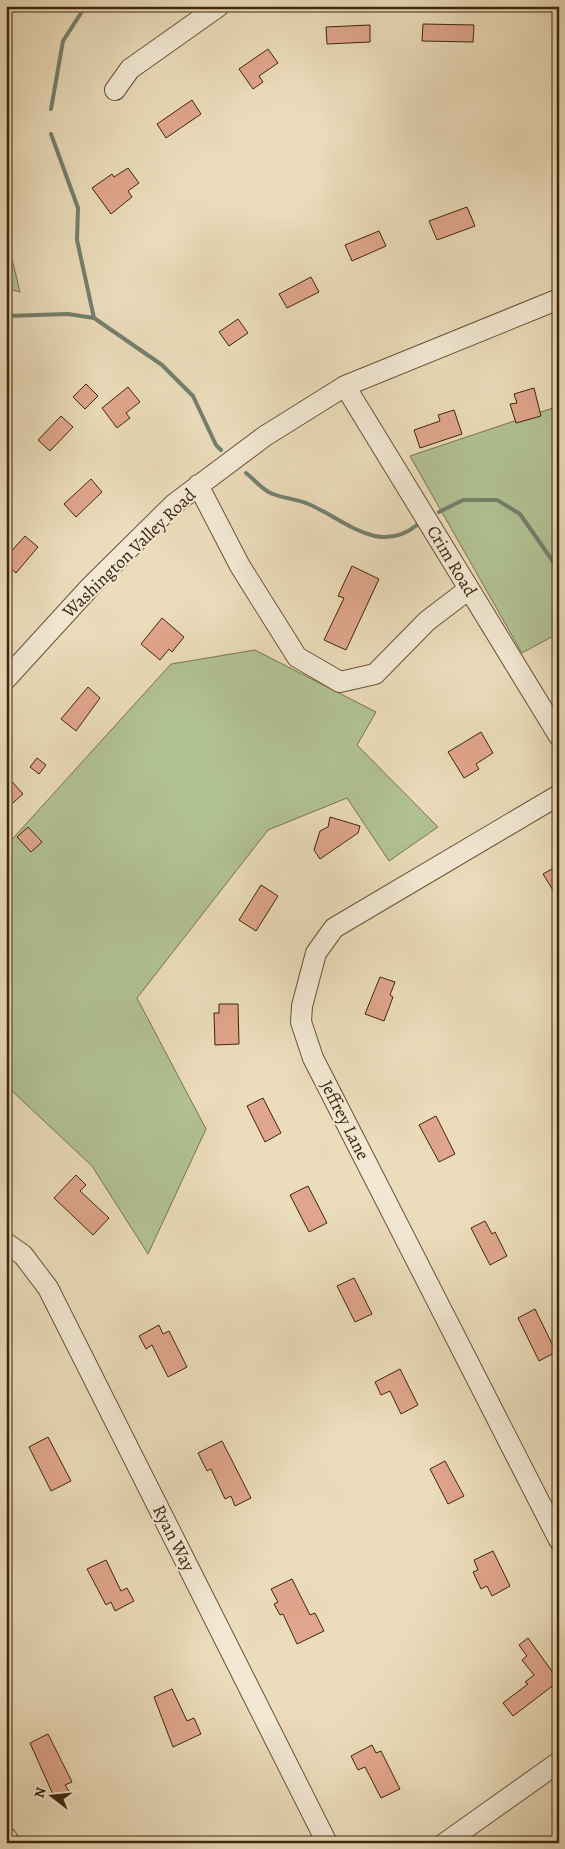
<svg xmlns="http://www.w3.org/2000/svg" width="565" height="1849" font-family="Alegreya,serif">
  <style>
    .green { fill: #b2c294; stroke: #787450 }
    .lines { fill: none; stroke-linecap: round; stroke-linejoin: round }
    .stream { stroke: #74806d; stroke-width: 4 }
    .building { fill: #e0a68d; stroke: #3e250c }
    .minor-casing { stroke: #695338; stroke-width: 22 }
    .minor { stroke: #f2e8d3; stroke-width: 20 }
    .labels { text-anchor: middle; stroke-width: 4; stroke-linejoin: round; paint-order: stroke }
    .street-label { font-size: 18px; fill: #3e250c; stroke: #f2e8d3 }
  </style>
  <rect width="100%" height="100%" fill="#ebdcbb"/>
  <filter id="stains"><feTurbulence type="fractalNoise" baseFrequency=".004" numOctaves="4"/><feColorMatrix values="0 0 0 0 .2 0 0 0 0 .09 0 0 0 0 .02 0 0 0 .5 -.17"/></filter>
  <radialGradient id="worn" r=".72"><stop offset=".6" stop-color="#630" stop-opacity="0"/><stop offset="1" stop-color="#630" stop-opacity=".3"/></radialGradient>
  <path class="green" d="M6,234l14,58 -14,-4z
    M559,406v227l-37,20 -112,-197z
    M255,650l121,62 -19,33 81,82 -49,34 -42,-63 -79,32 -131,168 69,131 -58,125 -56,-88 -81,-76 -5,-1v-243l165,-182z"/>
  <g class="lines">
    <path class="stream" d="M51,109l12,-68 18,-28 -2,-7
      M51,134l27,74 -1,32 17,78
      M6,316l62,-2 26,4 68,47 31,31 23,49 5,5
      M246,473c8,6 17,18 27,21 10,4 22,5 33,9 36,14 72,54 111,22
      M439,512l24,-12h34l23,14 39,56"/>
  </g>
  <path class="building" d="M423,24l51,1 -1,17 -51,-1z
    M370,25v17l-43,2 -1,-17z
    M268,49l10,14 -19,13 4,6 -10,7 -14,-20z
    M192,100l9,14 -35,24 -9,-14z
    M128,168l11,15 -11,8 4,6 -21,17 -19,-26 20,-14 2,3z
    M467,207l8,19 -38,14 -8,-19z
    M379,231l7,15 -34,15 -7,-16z
    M311,277l8,15 -32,16 -8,-14z
    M238,319l10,14 -19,13 -10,-14z
    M86,384l12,12 -13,13 -12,-12z
    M128,387l12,15 -14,11 4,5 -13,10 -15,-20z
    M534,388l7,28 -25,7 -6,-19 7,-1 -3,-9z
    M454,410l8,24 -42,14 -6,-18 26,-9 -2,-6z
    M61,416l12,11 -23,24 -12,-11z
    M91,479l11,13 -26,25 -12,-13z
    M25,536l13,11 -22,26 -10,-9v-7z
    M352,566l27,13 -33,71 -22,-10 20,-42 -6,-2z
    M162,618l22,19 -12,15 -3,-3 -9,11 -19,-16z
    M88,687l12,11 -24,33 -15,-12z
    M481,732l12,21 -17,11 3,5 -15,9 -16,-26z
    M37,758l9,7 -7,9 -9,-7z
    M6,775l17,19 -17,15z
    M330,817l30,9 -2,7 -38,26 -6,-9 6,-19 8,-4z
    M28,827l14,15 -11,10 -14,-15z
    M559,865v35l-16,-26z
    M261,885l17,11 -22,35 -17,-11z
    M380,977l15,5 -5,13 3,2 -9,24 -19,-7z
    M219,1004h19l1,40 -24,1 -1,-32h5z
    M263,1098l18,35 -16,9 -18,-36z
    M436,1116l19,38 -16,8 -20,-37z
    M76,1175l10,10 -6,6 29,27 -16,17 -39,-37z
    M308,1186l19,37 -18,9 -19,-37z
    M485,1221l7,13 3,-2 12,24 -17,9 -19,-37z
    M354,1278l18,36 -17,8 -18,-36z
    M535,1309l21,43 -17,9 -21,-43z
    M159,1325l4,9 6,-3 18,36 -19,10 -16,-32 -6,4 -7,-13z
    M400,1369l18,36 -17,9 -11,-23 -9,4 -6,-13z
    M48,1437l23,44 -20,10 -22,-44z
    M222,1441l29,57 -16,8 -4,-10 -6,3 -14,-30 -4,2 -9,-18z
    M445,1461l19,35 -16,8 -18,-35z
    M493,1551l17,35 -18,10 -5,-10 -6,3 -8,-17 5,-2 -4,-10z
    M106,1560l15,31 6,-3 7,13 -19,10 -4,-9 -5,3 -19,-36z
    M292,1579l18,36 5,-2 9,18 -27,13 -14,-30 -3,1 -6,-11 4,-2 -7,-13z
    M528,1638l31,43 -46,35 -10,-13 25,-19 -3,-2 9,-7 -12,-15 5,-4 -8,-11z
    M172,1689l15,32 7,-3 7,16 -28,13 -19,-50z
    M48,1734l24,48 -7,3 5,8 -14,8 -26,-58z
    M372,1745l4,8 5,-2 19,38 -19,9 -16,-31 -7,3 -7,-14z"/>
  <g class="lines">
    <defs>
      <path id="minor" d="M115,90l15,-21 89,-63
        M345,386l214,350
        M198,485l42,81 57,91 43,25 35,-8 52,-53 42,-32
        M6,679l85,-93 83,-82 91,-68 80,-50 214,-87
        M559,795l-225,133 -18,25 -14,53 -1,16 12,36 246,482
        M6,1243l17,12 25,33 279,555
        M6,1837l4,6
        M445,1843l114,-81"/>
    </defs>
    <use href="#minor" class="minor-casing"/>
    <use href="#minor" class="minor"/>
  </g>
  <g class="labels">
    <g class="street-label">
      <text transform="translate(129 553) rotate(-44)" y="6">Washington Valley Road</text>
      <text transform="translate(452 561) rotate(59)" y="6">Crim Road</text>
      <text transform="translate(345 1120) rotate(63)" y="6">Jeffrey Lane</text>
      <text transform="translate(174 1538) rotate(63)" y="6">Ryan Way</text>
    </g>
  </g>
  <rect width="565" height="1849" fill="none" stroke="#ebdcbb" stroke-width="25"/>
  <rect x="8" y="8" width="550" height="1834" fill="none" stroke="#3e250c" stroke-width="2.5"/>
  <rect x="12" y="12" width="540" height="1824" fill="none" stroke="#3e250c"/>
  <g transform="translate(52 1796) rotate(286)" stroke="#f2e8d3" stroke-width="4" paint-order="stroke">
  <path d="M0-4L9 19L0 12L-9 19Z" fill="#3e250c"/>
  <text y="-8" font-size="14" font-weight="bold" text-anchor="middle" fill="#3e250c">N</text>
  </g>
  <rect width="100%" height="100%" filter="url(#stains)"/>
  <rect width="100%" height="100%" fill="url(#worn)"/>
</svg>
